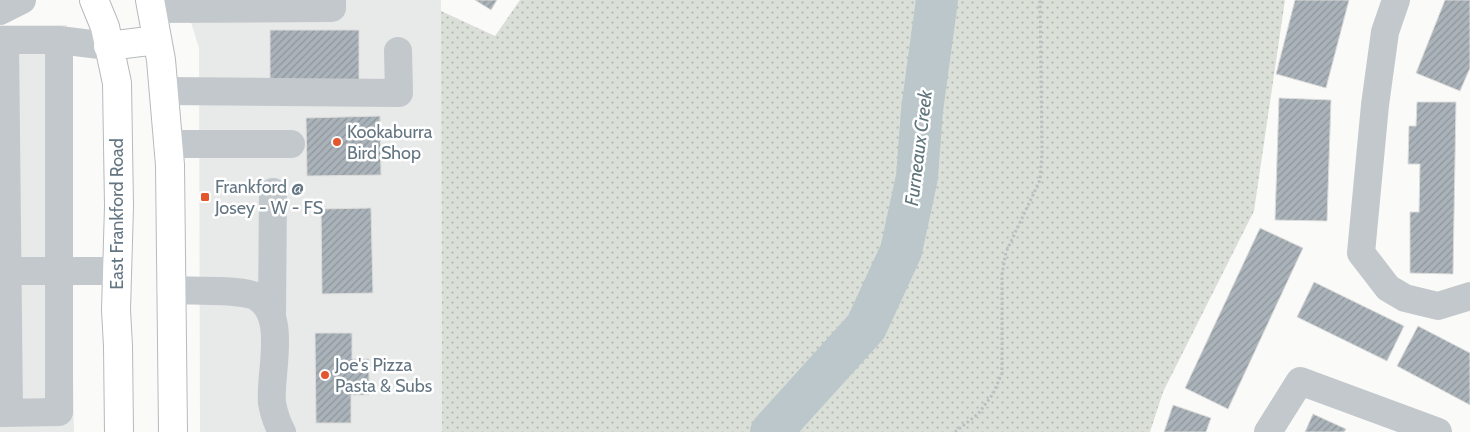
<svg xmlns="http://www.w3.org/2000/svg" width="1470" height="432" font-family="Cabin,sans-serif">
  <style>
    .built { fill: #e8e9e9 }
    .park { fill: url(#park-dots) }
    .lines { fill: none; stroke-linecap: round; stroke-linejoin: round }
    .river { stroke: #bbc7cb; stroke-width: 42 }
    .building { fill: url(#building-hatch); stroke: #dcdcda }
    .major-casing { stroke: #b5babe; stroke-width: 30 }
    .path { stroke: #bbbfc2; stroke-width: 3; stroke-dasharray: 2.5 2.5; stroke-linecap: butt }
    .minor { stroke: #c3c8cc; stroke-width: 28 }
    .major { stroke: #fff; stroke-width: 28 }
    .poi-dot { fill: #e4572e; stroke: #fff; stroke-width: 2 }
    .labels { text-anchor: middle; stroke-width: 5; stroke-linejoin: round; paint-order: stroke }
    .poi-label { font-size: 18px; fill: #657683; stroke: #fff; text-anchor: start }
    .street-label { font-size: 18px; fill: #657683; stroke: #fff }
    .water-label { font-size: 19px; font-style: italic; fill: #60757c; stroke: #fff }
  </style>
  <defs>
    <pattern id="park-dots" width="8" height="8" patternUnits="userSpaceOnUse" patternTransform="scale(1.25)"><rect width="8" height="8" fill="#dadfd7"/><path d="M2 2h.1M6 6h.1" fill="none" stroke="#b4b9b4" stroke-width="1.8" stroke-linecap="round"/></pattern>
    <pattern id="building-hatch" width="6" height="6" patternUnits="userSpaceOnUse" patternTransform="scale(1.25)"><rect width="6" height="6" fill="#aab3b9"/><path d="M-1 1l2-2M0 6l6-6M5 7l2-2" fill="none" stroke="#8e969c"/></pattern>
  </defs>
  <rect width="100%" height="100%" fill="#fafaf8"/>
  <path class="built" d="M184,0h257l1,432h-242l-1,-384z
    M0,25h67l7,407h-74z"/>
  <path class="park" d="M520,0h765l-31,211 -91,181 -13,40h-708l-1,-421 54,25z"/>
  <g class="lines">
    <path class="river" d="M771,432l95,-105 35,-76 16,-74 5,-67 15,-110"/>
  </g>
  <path class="building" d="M475,0h22l-6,10z
    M1295,0h54l-23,88 -50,-14z
    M1445,0h25v68l-10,23 -44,-18z
    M270,30h89v51h-89z
    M1279,98l52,2 -4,121 -52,-1z
    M1417,102h39l-3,172 -43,-1v-61h9l1,-48h-12l1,-38h7z
    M380,116l1,59 -74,1 -1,-58z
    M371,208l2,85 -51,1 -1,-85z
    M1260,228l43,20 -75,161 -43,-21z
    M1314,282l90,44 -17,35 -90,-44z
    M1418,326l52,27v52l-73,-39z
    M315,333h37v26h17v36h-18v28h-35z
    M1173,405l38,13 -5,14h-42z
    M1313,414l33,15 -2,3h-39z"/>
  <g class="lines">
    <defs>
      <path id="major" d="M94,0l11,27 12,56 2,123 -3,104 2,36 1,86
        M150,0l11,60 9,105 3,267
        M108,46l49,-6"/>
    </defs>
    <use href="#major" class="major-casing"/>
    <path class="path" d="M955,432l23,-18 15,-20 9,-21v-99l4,-22 34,-72 2,-27 -2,-153"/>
    <path class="minor" d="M1396,0l-11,32 -10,73 -14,148 27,35 17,10 33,8 32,-10
      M152,9l180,-1v-8
      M0,11l22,-11
      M0,40h59v372l-59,1
      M5,40l4,373
      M59,40l49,6
      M164,91l235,2 -1,-42
      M168,144h123
      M0,271h117
      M171,290c19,1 68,-1 84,6 34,17 14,78 17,107 2,11 5,20 10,29
      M272,316l1,-124
      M1268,432l32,-51 138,51"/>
    <use href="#major" class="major"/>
  </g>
  <g class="poi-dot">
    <circle cx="337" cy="142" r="5"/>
    <rect x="200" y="192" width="10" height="10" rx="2.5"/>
    <circle cx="325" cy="375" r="5"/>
  </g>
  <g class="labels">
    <g class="poi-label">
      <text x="347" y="138">Kookaburra<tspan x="347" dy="21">Bird Shop</tspan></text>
      <text x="215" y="193">Frankford @<tspan x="215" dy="21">Josey - W - FS</tspan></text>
      <text x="335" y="371">Joe's Pizza<tspan x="335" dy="21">Pasta &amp; Subs</tspan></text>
    </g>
    <g class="street-label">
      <text transform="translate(117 214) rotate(-90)" y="6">East Frankford Road</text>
    </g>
    <g class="water-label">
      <text transform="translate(918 148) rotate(-83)" y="7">Furneaux Creek</text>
    </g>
  </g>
</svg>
